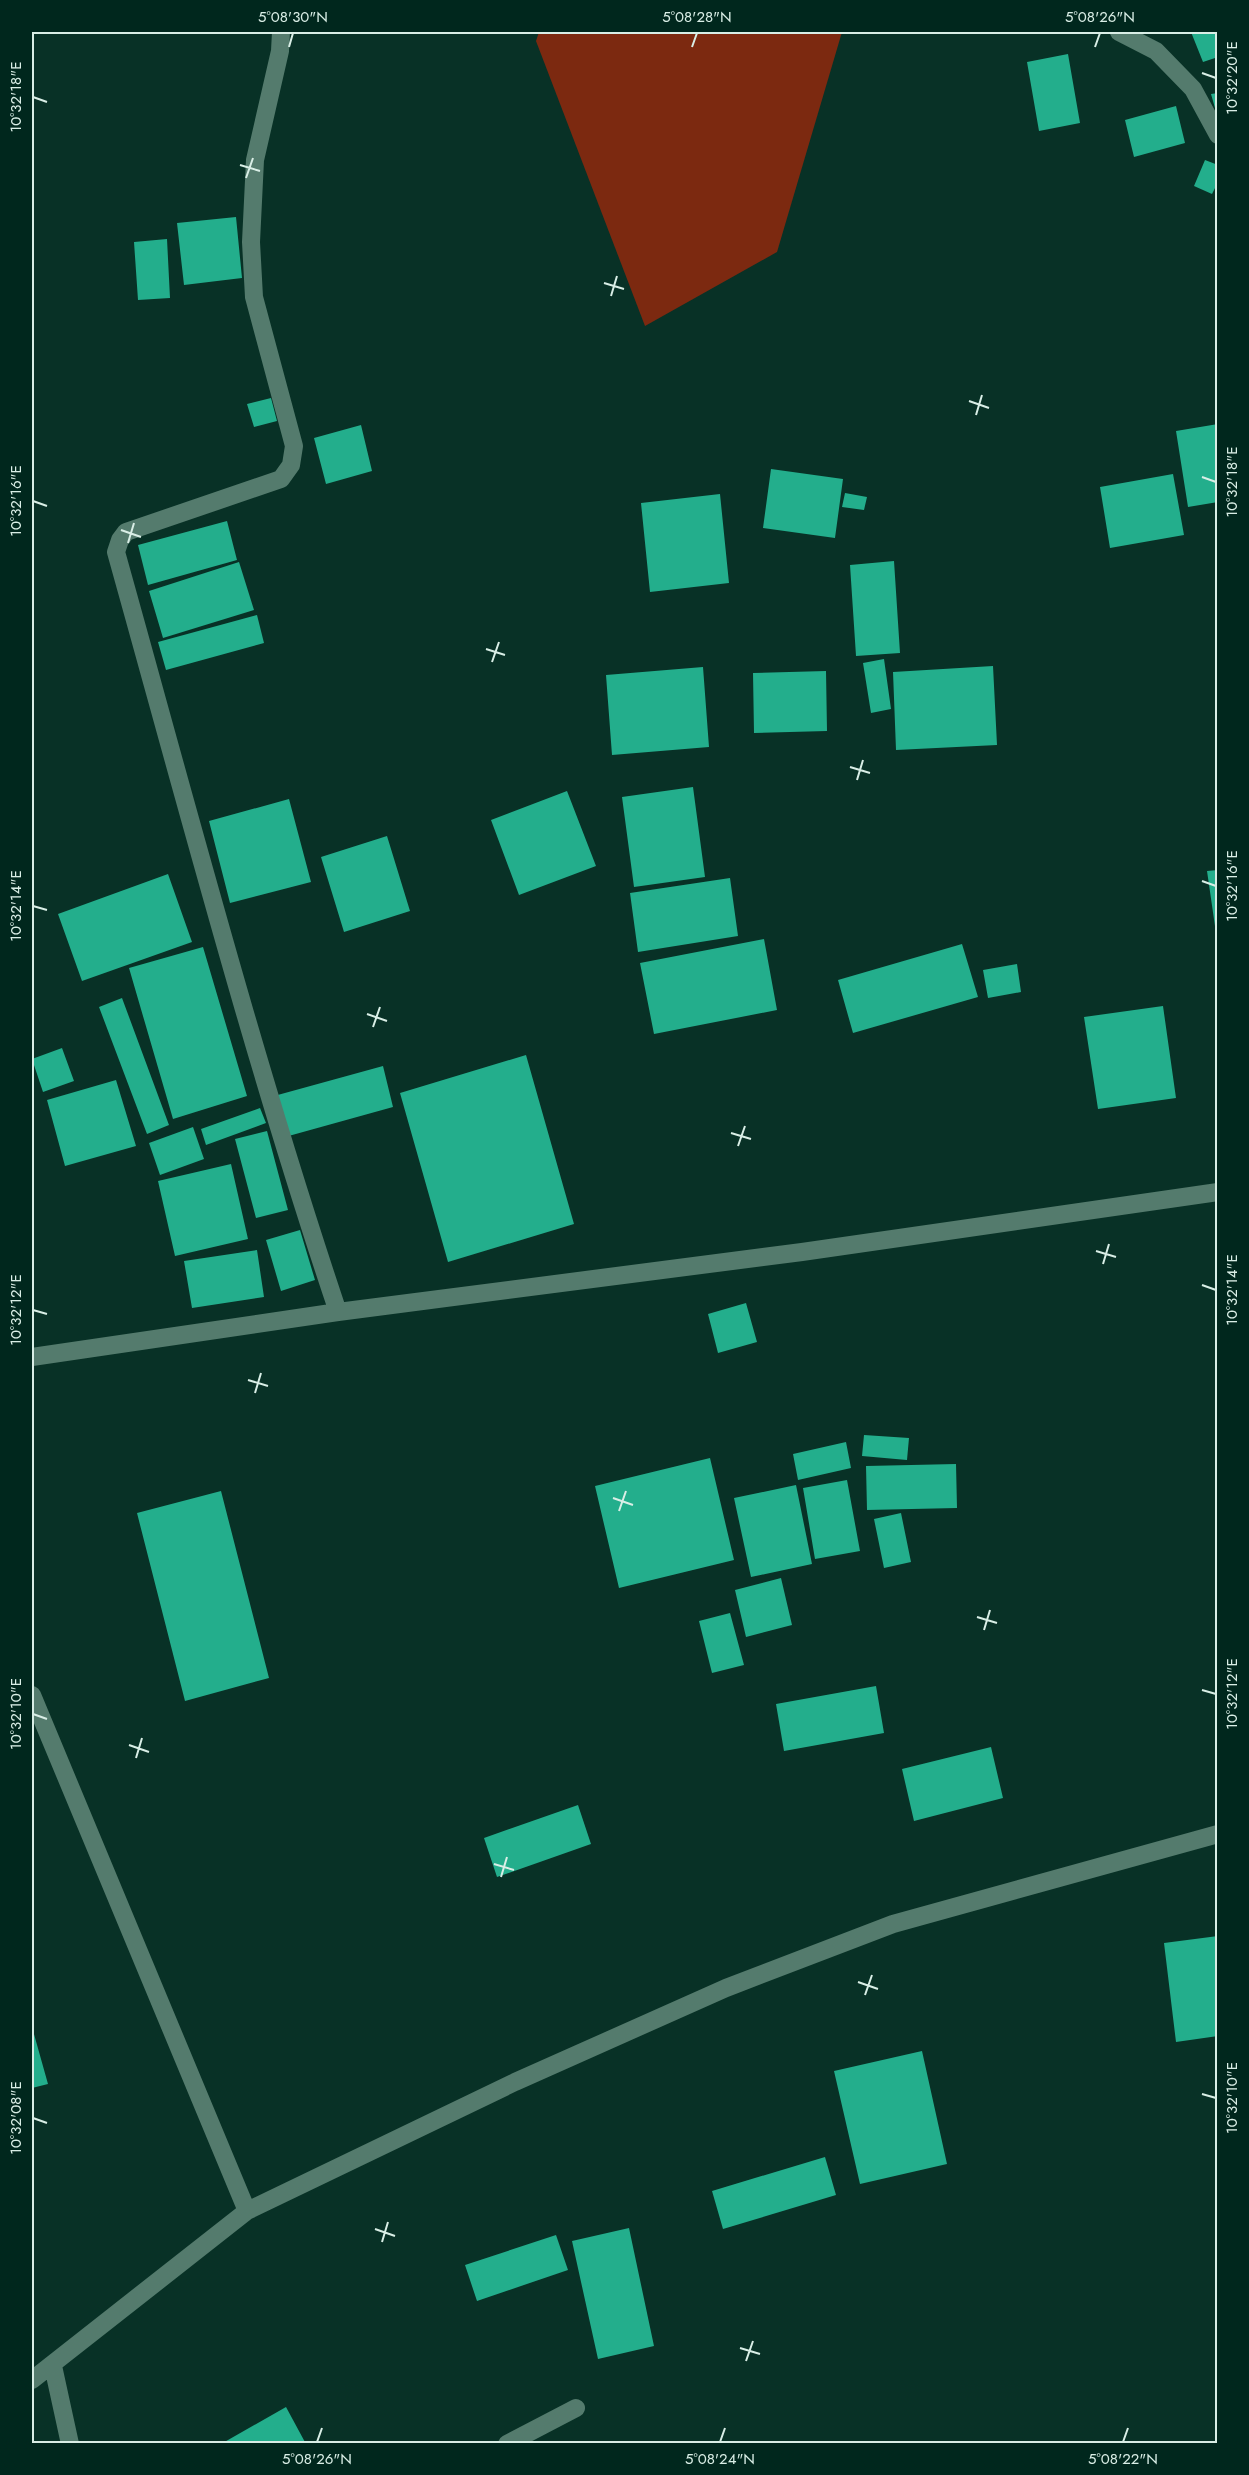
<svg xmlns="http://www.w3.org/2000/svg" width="1249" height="2475" font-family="Jost,sans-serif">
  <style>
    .green { fill: #7c2910 }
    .building { fill: #23ae8c }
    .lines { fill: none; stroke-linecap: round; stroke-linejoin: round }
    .minor { stroke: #547b6d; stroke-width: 18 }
    .ticks { fill: none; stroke: #d9eee6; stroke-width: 2 }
    .neatline { fill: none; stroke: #d9eee6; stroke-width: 2 }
    .ticks-label { font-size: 15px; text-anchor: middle; fill: #d9eee6 }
  </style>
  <rect width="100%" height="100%" fill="#083126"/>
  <path class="green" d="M539,32h303l-65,220 -132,74 -109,-285z"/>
  <path class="building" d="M1191,32h27v25l-15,5z
    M1068,54l12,69 -41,8 -12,-69z
    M1218,93v22h-1l-6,-21z
    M1176,106l9,37 -51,14 -9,-37z
    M1205,160l13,5v17l-6,12 -18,-8z
    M236,217l6,61 -58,7 -7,-62z
    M167,239l3,59 -32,2 -4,-58z
    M271,398l6,23 -23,6 -7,-23z
    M1218,424v78l-30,5 -12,-76z
    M361,425l11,46 -46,13 -12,-46z
    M771,469l72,10 -8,59 -72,-10z
    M1173,474l11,61 -74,13 -10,-61z
    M845,493l22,4 -3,13 -22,-3z
    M720,494l9,89 -79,9 -9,-89z
    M227,521l10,39 -89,25 -10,-40z
    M894,561l6,92 -44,3 -6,-91z
    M239,562l15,48 -91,28 -14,-47z
    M257,615l7,28 -98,27 -8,-28z
    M884,659l7,50 -20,4 -8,-50z
    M993,666l4,79 -101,5 -3,-78z
    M703,667l6,80 -97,8 -6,-80z
    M826,671l1,60 -73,2 -1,-60z
    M693,787l12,90 -71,10 -12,-90z
    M567,791l29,75 -77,29 -28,-75z
    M289,799l22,83 -81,21 -21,-82z
    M387,836l23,75 -66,21 -23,-75z
    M1218,870v63h-2l-9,-62z
    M168,874l24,68 -110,39 -24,-67z
    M730,878l8,58 -100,16 -8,-59z
    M764,939l13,71 -123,24 -14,-71z
    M962,944l16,53 -125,36 -15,-53z
    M203,947l44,149 -74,23 -44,-151z
    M1017,964l4,28 -33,6 -5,-28z
    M122,998l47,127 -22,9 -48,-127z
    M1163,1006l13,92 -78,11 -14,-92z
    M62,1048l12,33 -31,11 -11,-33z
    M526,1055l48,169 -126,38 -48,-169z
    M383,1066l10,41 -108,30 -11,-41z
    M116,1080l20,66 -71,20 -18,-66z
    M260,1108l6,15 -60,22 -5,-16z
    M193,1127l11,32 -44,16 -11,-32z
    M267,1131l21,79 -32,8 -21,-79z
    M231,1164l17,75 -73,17 -17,-75z
    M300,1230l15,50 -34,11 -15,-51z
    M257,1250l7,47 -72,11 -8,-47z
    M746,1303l11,39 -39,11 -10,-39z
    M864,1435l45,3 -2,22 -45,-4z
    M846,1442l5,26 -53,12 -5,-26z
    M710,1458l24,102 -115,28 -24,-102z
    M956,1464l1,44 -90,2 -1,-44z
    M847,1480l13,71 -45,8 -12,-71z
    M796,1485l16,79 -61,13 -17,-79z
    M221,1491l48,187 -84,23 -48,-188z
    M901,1513l10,49 -27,6 -10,-49z
    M781,1578l11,47 -46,12 -11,-47z
    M730,1613l14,52 -32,8 -13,-52z
    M876,1686l8,47 -100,18 -8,-47z
    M991,1747l12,51 -89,23 -12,-52z
    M578,1805l13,39 -94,33 -13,-39z
    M1218,1936v100l-42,6 -12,-99z
    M32,2027l16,57 -16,4z
    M922,2051l25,113 -87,20 -26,-113z
    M825,2157l11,38 -113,34 -11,-38z
    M629,2228l25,118 -56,13 -26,-118z
    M556,2235l12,35 -91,31 -12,-36z
    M286,2407l20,37h-85z"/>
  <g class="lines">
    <path class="minor" d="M281,32l-1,19 -25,109 -4,82 3,55 40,149 -3,19 -10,14 -155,53 -6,8 -4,12c71,254 138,510 222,760
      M1119,32l37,19 37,38 25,46
      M32,1357l306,-45 464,-60 416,-60
      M32,1695l215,516
      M53,2366l17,78
      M32,2380l215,-169 268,-129 211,-94 167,-64 325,-90
      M507,2444l69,-36"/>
  </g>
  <path class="ticks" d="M289,47l4,-14M692,47l5,-14M1095,47l5,-14M1202,73l14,5M33,97l14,5M240,165l20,6M246,178l7,-20M604,283l20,6M611,296l6,-20M969,401l20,7M976,415l6,-20M1202,477l14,5M33,501l14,5M121,530l20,7M128,543l6,-20M486,649l19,6M492,662l7,-20M850,767l20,6M857,780l6,-20M1202,881l14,5M33,906l14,4M367,1014l20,7M373,1027l7,-20M731,1133l20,6M738,1146l7,-20M1096,1251l20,6M1103,1264l6,-20M1202,1285l14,5M33,1310l14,4M248,1380l20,6M255,1393l6,-20M613,1498l20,7M619,1511l7,-20M977,1617l20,6M984,1630l6,-20M1202,1690l14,4M33,1714l14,5M129,1745l20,7M136,1758l6,-20M494,1864l20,6M501,1877l6,-20M858,1982l20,7M865,1995l7,-20M1202,2094l14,4M33,2118l14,5M375,2229l20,7M382,2242l6,-20M740,2348l20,6M746,2361l7,-20M317,2442l5,-14M720,2442l5,-14M1123,2442l5,-14"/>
  <rect width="1249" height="2475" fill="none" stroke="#00271d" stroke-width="66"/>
  <rect x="33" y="33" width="1183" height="2409" class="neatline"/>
  <g class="ticks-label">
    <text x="293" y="22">5°08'30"N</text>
    <text x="697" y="22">5°08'28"N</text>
    <text x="1100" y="22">5°08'26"N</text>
    <text transform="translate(1232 78) rotate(-90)" y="5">10°32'20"E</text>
    <text transform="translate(16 97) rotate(-90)" y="5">10°32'18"E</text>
    <text transform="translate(1232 482) rotate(-90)" y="5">10°32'18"E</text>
    <text transform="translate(16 501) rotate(-90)" y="5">10°32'16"E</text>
    <text transform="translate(1232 886) rotate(-90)" y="5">10°32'16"E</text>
    <text transform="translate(16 906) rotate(-90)" y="5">10°32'14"E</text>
    <text transform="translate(1232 1290) rotate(-90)" y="5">10°32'14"E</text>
    <text transform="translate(16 1310) rotate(-90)" y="5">10°32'12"E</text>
    <text transform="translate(1232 1694) rotate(-90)" y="5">10°32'12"E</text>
    <text transform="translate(16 1714) rotate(-90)" y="5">10°32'10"E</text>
    <text transform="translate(1232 2098) rotate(-90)" y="5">10°32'10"E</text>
    <text transform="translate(16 2118) rotate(-90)" y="5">10°32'08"E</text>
    <text x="317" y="2464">5°08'26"N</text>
    <text x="720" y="2464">5°08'24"N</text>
    <text x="1123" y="2464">5°08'22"N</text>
  </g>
</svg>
